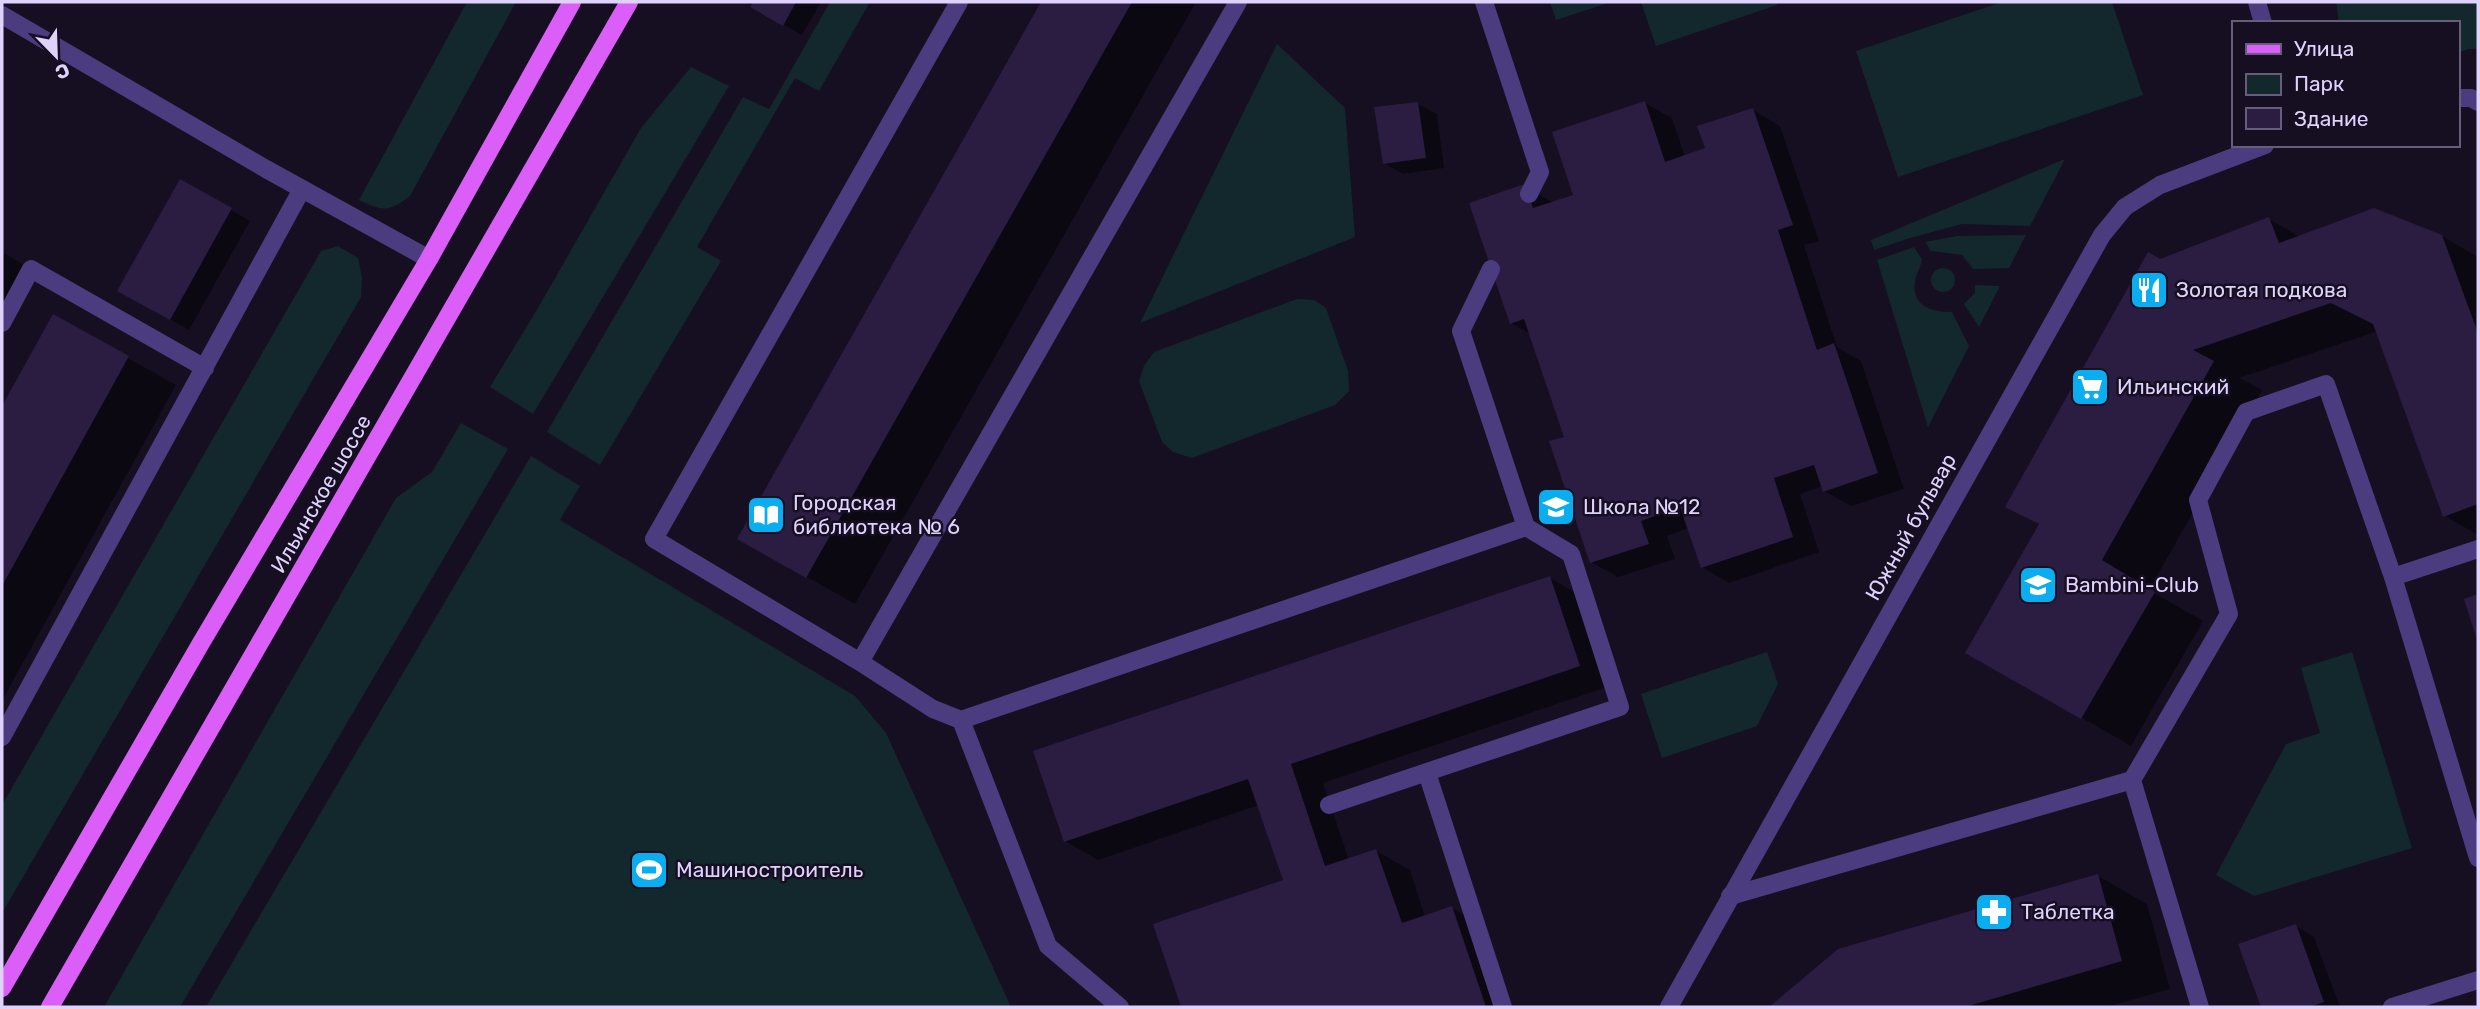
<svg xmlns="http://www.w3.org/2000/svg" width="2480" height="1009" font-family="Rubik,sans-serif">
  <style>
    .green { fill: #12282c }
    .shadow { fill: #0007 }
    .building { fill: #2b1c42 }
    .lines { fill: none; stroke-linecap: round; stroke-linejoin: round }
    .service { stroke: #4b3c7f; stroke-width: 18 }
    .minor { stroke: #4b3c7f; stroke-width: 18 }
    .primary { stroke: #dc5ef8; stroke-width: 18 }
    .labels { text-anchor: middle; stroke-width: 5; stroke-linejoin: round; paint-order: stroke }
    .poi-label { font-size: 21px; fill: #dfd2fd; stroke: #160f22; text-anchor: start }
    .street-label { font-size: 21px; fill: #dfd2fd; stroke: #160f22 }
  </style>
  <rect width="100%" height="100%" fill="#160f22"/>
  <path class="green" d="M467,2h49l-106,194c-22,17 -27,15 -51,4z
    M830,2h40l-51,89 -24,-13 -98,169 24,14 -121,204 -53,-33 196,-335 26,12z
    M1550,2h61l-55,18z
    M1641,2h135l1,3 -121,41z
    M2002,2h110l31,93 -245,82 -42,-126z
    M2336,2h142v47h-10l-11,4v-30h-118z
    M1277,44l68,64 10,129 -215,86z
    M691,67l38,19 -196,328 -43,-27 48,-79 103,-180z
    M2065,159l-35,67 -68,-2 -52,14 -36,12 -3,-10z
    M2026,235l-17,33 -36,1 -11,-14 -31,-4 -6,-9 32,-6z
    M338,246l20,12 4,20 -1,19 -359,616v-108l319,-554z
    M1914,247l8,12c-1,8 -6,14 -7,22 -4,26 17,31 37,31l17,34 -41,81 -51,-167z
    M1931 280a12 12 0 1 1 24 0a12 12 0 1 1-24 0Z
    M1975,285l25,1 -21,41 -15,-23 11,-11z
    M1297,299l17,1 12,8 22,63 1,20 -14,14 -143,53 -19,-6 -11,-10 -23,-61 5,-15 10,-14z
    M461,423l47,26 -328,558h-76l292,-509 36,-26z
    M531,456l49,30 -20,34 295,176 31,37 125,274h-805z
    M1767,652l11,32 -21,42 -95,32 -21,-64z
    M2352,652l60,196 -158,48 -38,-21 70,-131 34,-11 -19,-65z"/>
  <path class="shadow" d="M755,2h66l-19,33 -50,-28z
    M1044,2h152l-341,602 -115,-65z
    M1645,103l27,15 13,39 22,-8 46,-39 27,16 39,115 -15,4 33,102 24,14 43,128 -53,17 -27,-15 -1,-5 -23,8 19,58 -90,31 -27,-16 -13,-39 -22,8 8,23 -57,18 -27,-15 -25,-124 -34,-103 -21,-12 14,-137 27,16 23,-6z
    M1418,104l19,10 7,54 -41,6 -19,-11z
    M180,181l70,40 -61,109 -69,-39z
    M2269,219l31,18 142,-1 36,21v278l-33,-19 -67,-185 -139,47 23,12 -113,200 54,31 -72,125 -164,-94 73,-127 -33,-19 153,-245z
    M2,252l26,15 -26,45z
    M53,316l123,69 -173,314 -1,-289z
    M1550,578l33,19 30,88 -290,98 26,77 27,-9 34,19 15,47 27,-9 33,19 27,80h-329l-28,-82 130,-44 -26,-76 -161,55 -33,-19z
    M2098,876l49,28 23,85 -63,18h-335l67,-57z
    M2296,926l18,11 26,70h-77l-22,-62z"/>
  <path class="building" d="M753,2h43l-13,24 -33,-19z
    M1041,2h91l-326,576 -69,-39z
    M1645,101l20,61 40,-14 -8,-22 56,-18 40,117 -15,5 39,120 17,-7 44,130 -55,19 -9,-27 -40,13 19,59 -92,31 -21,-61 -39,14 8,23 -59,19 -41,-122 15,-4 -40,-118 -14,5 -41,-121 56,-19 8,24 40,-13 -21,-63z
    M1418,102l8,56 -43,6 -9,-57z
    M180,179l52,29 -62,112 -53,-29z
    M2374,208l68,27 36,98v171l-35,13 -70,-193 -42,-21 -138,47 21,11 -112,199 53,32 -74,127 -116,-66 74,-129 -34,-17 143,-255 12,7 109,-42 10,26z
    M53,314l76,42 -127,230v-180z
    M1550,576l30,90 -289,98 34,102 51,-17 26,74 50,-17 34,101h-305l-28,-83 130,-44 -35,-101 -184,63 -31,-91z
    M2478,594v49l-14,-44z
    M2098,874l24,87 -157,46h-196l69,-58z
    M2296,924l28,78 -15,5h-48l-23,-63z"/>
  <g class="lines">
    <path class="service" d="M959,2l-305,537 206,123 73,47 28,11 565,-193 45,27 49,153 -291,98
      M1484,2l56,170 -11,22
      M2257,2l6,21
      M2,15l264,154 163,90
      M1491,269l-30,62 65,196
      M2,323l29,-54 174,99
      M2393,577l85,281
      M860,662l378,-660
      M961,720l87,226 72,61
      M2,737l300,-548
      M1427,773l76,234
      M1730,896l402,-116
      M2200,1007l-68,-227 97,-166 -31,-114 48,-88 80,-28 67,193 85,-28
      M2392,1007l86,-27"/>
    <path class="minor" d="M2457,98h14l7,4
      M1669,1007l433,-772 23,-28 35,-22 105,-40"/>
    <path class="primary" d="M2,988l199,-345 228,-384 143,-257
      M50,1007l579,-1005"/>
  </g>
  <defs>
    <symbol id="restaurant-square" viewBox="-11 -11 22 22"><rect x="-9" y="-9" width="18" height="18" rx="4" fill="#0aadf0" stroke="#160f22"/><path d="M-5-6h1v4h1v-4h1v4h1v-4h1v5L-1.5 .5V6h-2V.5L-5-1ZM5-6V6H3V1.5H1.5Q1.5-4 5-6Z" fill="#fff"/></symbol>
    <symbol id="supermarket-square" viewBox="-11 -11 22 22"><rect x="-9" y="-9" width="18" height="18" rx="4" fill="#0aadf0" stroke="#160f22"/><path d="M-6-5.5h2.5l.6 2H6L4.5 2H-2.5L-4.4-4H-6ZM-1.5 3.2a1.3 1.3 0 1 0 .1 0ZM3 3.2a1.3 1.3 0 1 0 .1 0Z" fill="#fff"/></symbol>
    <symbol id="school-square" viewBox="-11 -11 22 22"><rect x="-9" y="-9" width="18" height="18" rx="4" fill="#0aadf0" stroke="#160f22"/><path d="M0-5L7-2L0 1L-7-2ZM-4 1L0 2.5L4 1V4Q0 6-4 4Z" fill="#fff"/></symbol>
    <symbol id="library-square" viewBox="-11 -11 22 22"><rect x="-9" y="-9" width="18" height="18" rx="4" fill="#0aadf0" stroke="#160f22"/><path d="M-6-4Q-3-5.5-.7-3.5V5Q-3 3-6 4ZM6-4Q3-5.5 .7-3.5V5Q3 3 6 4Z" fill="#fff"/></symbol>
    <symbol id="stadium-square" viewBox="-11 -11 22 22"><rect x="-9" y="-9" width="18" height="18" rx="4" fill="#0aadf0" stroke="#160f22"/><path d="M0-5a6.5 5 0 1 0 0 10a6.5 5 0 1 0 0-10ZM-3.5-1.8h7v3.6h-7Z" fill="#fff"/></symbol>
    <symbol id="pharmacy-square" viewBox="-11 -11 22 22"><rect x="-9" y="-9" width="18" height="18" rx="4" fill="#0aadf0" stroke="#160f22"/><path d="M-2-6h4v4h4v4h-4v4h-4v-4h-4v-4h4Z" fill="#fff"/></symbol>
  </defs>
  <g fill-rule="evenodd">
    <use href="#restaurant-square" x="2127" y="268" width="44" height="44"/>
    <use href="#supermarket-square" x="2068" y="365" width="44" height="44"/>
    <use href="#school-square" x="1534" y="485" width="44" height="44"/>
    <use href="#library-square" x="744" y="493" width="44" height="44"/>
    <use href="#school-square" x="2016" y="563" width="44" height="44"/>
    <use href="#stadium-square" x="627" y="848" width="44" height="44"/>
    <use href="#pharmacy-square" x="1972" y="890" width="44" height="44"/>
  </g>
  <g class="labels">
    <g class="poi-label">
      <text x="2176" y="297">Золотая подкова</text>
      <text x="2117" y="394">Ильинский</text>
      <text x="793" y="510">Городская<tspan x="793" dy="24">библиотека № 6</tspan></text>
      <text x="1583" y="514">Школа №12</text>
      <text x="2065" y="592">Bambini-Club</text>
      <text x="676" y="877">Машиностроитель</text>
      <text x="2021" y="919">Таблетка</text>
    </g>
    <g class="street-label">
      <text transform="translate(321 494) rotate(-60)" y="7">Ильинское шоссе</text>
      <text transform="translate(1911 527) rotate(-61)" y="7">Южный бульвар</text>
    </g>
  </g>
  <rect width="2480" height="1009" fill="none" stroke="#dfd2fd" stroke-width="7"/>
  <rect x="2232" y="21" width="228" height="126" fill="#160f22" stroke="#665d7a" stroke-width="2"/>
  <rect x="2246" y="44" width="35" height="10" fill="#dc5ef8" stroke="#665d7a" stroke-width="2"/>
  <text x="2294" y="56" font-size="21" fill="#dfd2fd">Улица</text>
  <rect x="2246" y="74" width="35" height="21" fill="#12282c" stroke="#665d7a" stroke-width="2"/>
  <text x="2294" y="91" font-size="21" fill="#dfd2fd">Парк</text>
  <rect x="2246" y="108" width="35" height="21" fill="#2b1c42" stroke="#665d7a" stroke-width="2"/>
  <text x="2294" y="126" font-size="21" fill="#dfd2fd">Здание</text>
  <g transform="translate(56 56) rotate(157)" stroke="#160f22" stroke-width="5" paint-order="stroke">
  <path d="M0-5L12 26L0 18L-12 26Z" fill="#dfd2fd"/>
  <text y="-10" font-size="19" font-weight="bold" text-anchor="middle" fill="#dfd2fd">С</text>
  </g>
</svg>
